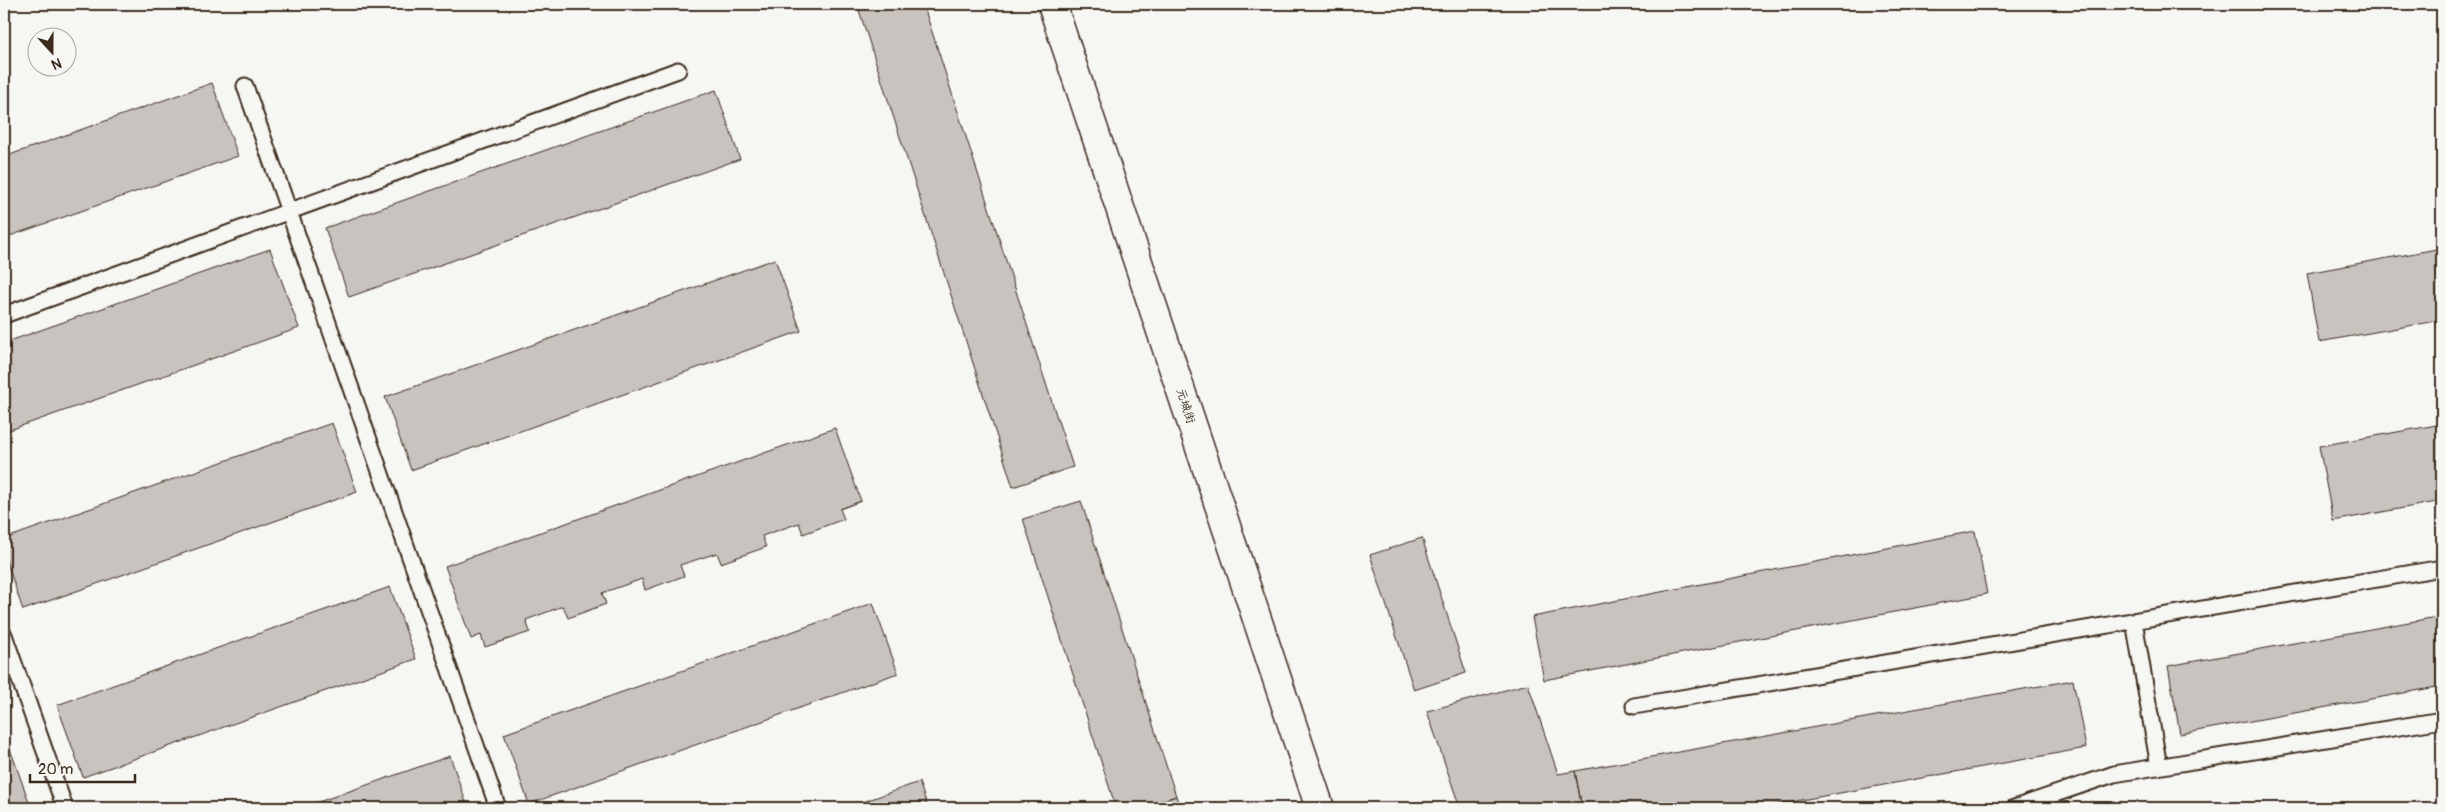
<svg xmlns="http://www.w3.org/2000/svg" width="2446" height="812" font-family="Pangolin,'LXGW WenKai TC',sans-serif">
  <style>
    .building { fill: #c8c3be; stroke: #3b2a1e }
    .lines { fill: none; stroke-linecap: round; stroke-linejoin: round }
    .service-casing { stroke: #3b2a1e; stroke-width: 19 }
    .tertiary-casing { stroke: #3b2a1e; stroke-width: 31 }
    .service { stroke: #f6f6f2; stroke-width: 15 }
    .tertiary { stroke: #f6f6f2; stroke-width: 28 }
    .labels { text-anchor: middle; stroke-width: 4.5; stroke-linejoin: round; paint-order: stroke }
    .street-label { font-size: 12px; fill: #3b2a1e; stroke: #f6f6f2 }
  </style>
  <rect width="100%" height="100%" fill="#f6f6f2"/>
  <filter id="ink" filterUnits="userSpaceOnUse"><feTurbulence type="fractalNoise" baseFrequency=".02" numOctaves="2"/><feDisplacementMap in="SourceGraphic" scale="10" xChannelSelector="R" yChannelSelector="G"/><feConvolveMatrix kernelMatrix="1 2 1 2 8 2 1 2 1" color-interpolation-filters="sRGB"/></filter>
  <g filter="url(#ink)">
    <path class="building" d="M857,4h66l150,463 -60,20z
      M212,83l26,73 -234,82v-81z
      M716,90l24,69 -391,138 -24,-69z
      M2442,248v72l-123,22 -12,-69z
      M270,249l29,79 -295,104v-89z
      M775,259l26,72 -390,139 -26,-73z
      M332,423l25,69 -334,118 -19,-56v-15z
      M2442,424v77l-109,20 -14,-75z
      M835,428l26,73 -21,8 4,10 -41,15 -4,-11 -37,13 4,11 -45,16 -4,-10 -37,12 4,11 -39,14 -3,-11 -40,14 4,11 -38,14 -5,-12 -37,14 4,12 -45,15 -4,-12 -10,4 -26,-73z
      M1081,501l95,295 -36,12h-24l-93,-289z
      M1975,531l12,63 -443,86 -12,-63z
      M1422,538l44,135 -52,17 -44,-135z
      M390,587l26,72 -333,118 -26,-72z
      M873,603l25,70 -369,131 -25,-70z
      M2442,616v70l-262,48 -12,-68z
      M2073,680l13,68 -328,60h-176l-7,-37z
      M1528,684l30,90 17,-3 7,37h-122l-33,-97z
      M4,732l25,70 -19,6h-6z
      M450,756l18,52h-167z
      M919,782l9,26h-82z
      M1176,796l4,12h-40z"/>
    <g class="lines">
      <defs>
        <path id="service" d="M245,86l253,722
          M4,315l674,-245
          M2134,621l25,146
          M4,635l61,173
          M1634,706l808,-138
          M2014,808l100,-34 328,-54"/>
        <path id="tertiary" d="M1052,4l268,804"/>
      </defs>
      <use href="#service" class="service-casing"/>
      <use href="#tertiary" class="tertiary-casing"/>
      <use href="#service" class="service"/>
      <use href="#tertiary" class="tertiary"/>
    </g>
  </g>
  <g class="labels">
    <g class="street-label">
      <text transform="translate(1186 406) rotate(72)" y="4">元城街</text>
    </g>
  </g>
  <rect width="2446" height="812" fill="none" stroke="#f6f6f2" stroke-width="20"/>
  <rect x="10" y="10" width="2426" height="792" fill="none" stroke="#3b2a1e" stroke-width="2" filter="url(#ink)"/>
  <g transform="translate(52 52) rotate(159)"><circle r="24" fill="#f6f6f2" stroke="#aba49d"/>
  <path d="M0-4L9 19L0 12L-9 19Z" fill="#3b2a1e"/>
  <text y="-8" font-size="14" font-weight="bold" text-anchor="middle" fill="#3b2a1e">N</text>
  </g>
  <path d="M30 774v8h105v-8" fill="none" stroke="#3b2a1e" stroke-width="2.5"/>
  <text x="38" y="774" font-size="15" fill="#3b2a1e" stroke="#f6f6f2" stroke-width="4" paint-order="stroke">20 m</text>
</svg>
